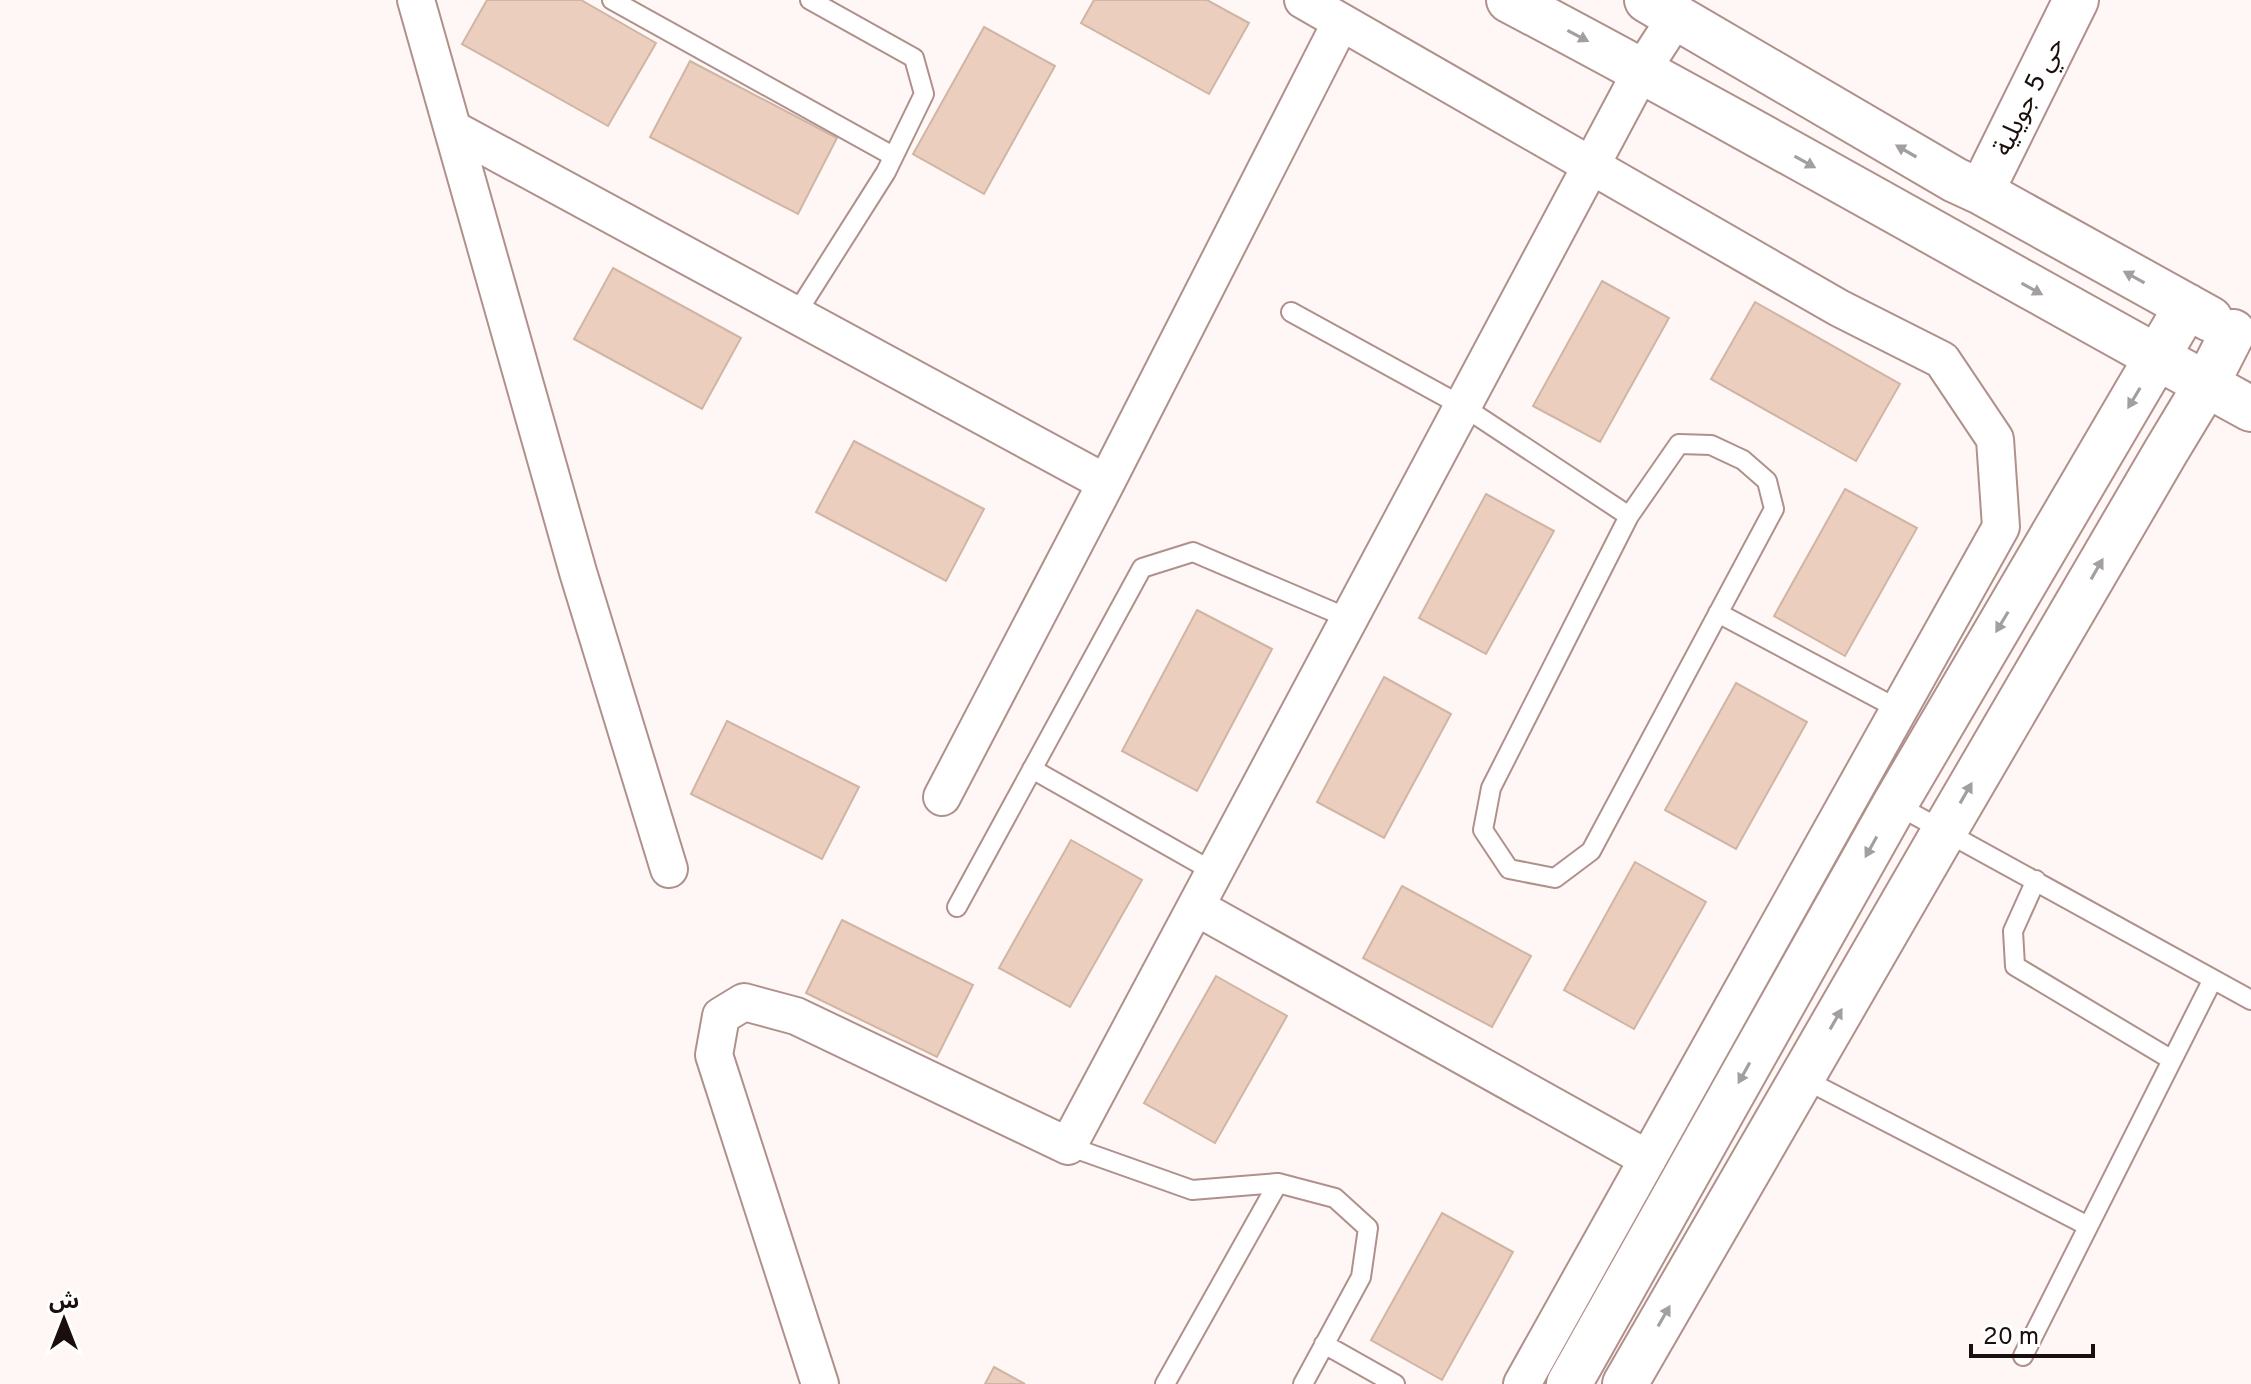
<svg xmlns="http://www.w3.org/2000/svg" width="2251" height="1384" font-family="Overpass,'Noto Sans Arabic',sans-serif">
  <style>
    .building { fill: #ebcebd; stroke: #d1b5a4; stroke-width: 2 }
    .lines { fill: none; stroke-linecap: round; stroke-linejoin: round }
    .lane-casing { stroke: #b0908b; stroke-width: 22 }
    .street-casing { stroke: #b0908b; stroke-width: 40 }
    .secondary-casing { stroke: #b0908b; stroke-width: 48 }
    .lane { stroke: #fff; stroke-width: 18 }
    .street { stroke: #fff; stroke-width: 36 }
    .secondary { stroke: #fff; stroke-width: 44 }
    .oneway { fill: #a39f9e }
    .labels { text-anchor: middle; stroke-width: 6; stroke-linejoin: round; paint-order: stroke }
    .street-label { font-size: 26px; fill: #1a0f0d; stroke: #fff }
  </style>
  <rect width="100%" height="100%" fill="#fef7f5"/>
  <path class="building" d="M487,0h94l75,43 -48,83 -146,-82z
    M1094,0h113l42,23 -40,71 -128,-71z
    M984,27l71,39 -71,128 -71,-40z
    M690,61l147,77 -39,76 -148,-77z
    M613,268l128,70 -39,71 -128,-70z
    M1602,281l67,37 -69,124 -67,-36z
    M1755,302l145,82 -44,77 -145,-82z
    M854,441l130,68 -38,72 -130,-69z
    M1845,489l72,39 -72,128 -71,-40z
    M1486,494l68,37 -68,123 -67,-36z
    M1197,610l75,39 -75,142 -75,-40z
    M1384,677l67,37 -67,124 -67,-36z
    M1736,683l71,39 -71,127 -71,-39z
    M727,721l132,66 -37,72 -131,-65z
    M1071,840l71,40 -72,127 -71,-39z
    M1635,862l71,40 -72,127 -70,-39z
    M1402,886l129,70 -39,71 -129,-69z
    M842,920l131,65 -36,72 -131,-64z
    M1216,976l71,40 -72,127 -71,-40z
    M1442,1213l71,39 -71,128 -71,-40z
    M994,1367l31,17h-40z"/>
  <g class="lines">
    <defs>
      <path id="lane" d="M612,0l281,156
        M1291,312l173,95 165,109
        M796,314l90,-142 38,-78 -10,-36 -104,-58
        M1679,444l32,1 32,15 24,21 7,28 -183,342 -36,27 -46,-9 -26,-39 8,-42 138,-272z
        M1718,613l182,97
        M1032,769l182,103
        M1895,804l356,196
        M2036,880l-23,51 2,35 157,94
        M957,907l185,-339 51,-16 157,67
        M1802,1078l286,148
        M1068,1146l124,44 86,-7 57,15 33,30 -7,49 -58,107
        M1324,1344l71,40
        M2023,1356l190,-377
        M1165,1384l113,-201"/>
      <path id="street" d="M416,0l162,572 91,297
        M1303,0l536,308 103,52 53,79 6,88 -479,857
        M453,129l653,354
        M942,797l164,-314 235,-461
        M1196,907l452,252
        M820,1384l-106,-329 7,-39 23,-14 52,14 272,130 574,-1076 35,-54"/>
      <path id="secondary" d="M1509,0c250,132 494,273 742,409
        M1647,0l308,180 26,12 229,127
        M1981,192l95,-192
        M1569,1384l326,-580 292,-498
        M1625,1384l320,-554 220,-377 41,-68 27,-53"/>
    </defs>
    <use href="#lane" class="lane-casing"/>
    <use href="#street" class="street-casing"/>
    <use href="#secondary" class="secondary-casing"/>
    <use href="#lane" class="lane"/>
    <use href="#street" class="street"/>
    <use href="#secondary" class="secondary"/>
  </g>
  <defs><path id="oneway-solid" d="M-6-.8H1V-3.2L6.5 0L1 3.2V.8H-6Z" transform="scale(2)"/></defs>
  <g class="oneway">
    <use href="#oneway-solid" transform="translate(1578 36) rotate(28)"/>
    <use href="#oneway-solid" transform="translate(1906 151) rotate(-150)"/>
    <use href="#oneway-solid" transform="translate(1805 162) rotate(29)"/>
    <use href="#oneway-solid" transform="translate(2134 277) rotate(-151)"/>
    <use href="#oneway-solid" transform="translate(2032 289) rotate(29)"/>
    <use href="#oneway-solid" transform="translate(2134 398) rotate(121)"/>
    <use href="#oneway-solid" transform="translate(2097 569) rotate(-60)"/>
    <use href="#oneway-solid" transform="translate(2002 622) rotate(121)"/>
    <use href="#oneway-solid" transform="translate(1966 793) rotate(-60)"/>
    <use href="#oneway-solid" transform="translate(1871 847) rotate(119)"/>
    <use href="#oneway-solid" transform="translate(1836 1019) rotate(-60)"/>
    <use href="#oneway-solid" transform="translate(1744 1073) rotate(119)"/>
    <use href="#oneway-solid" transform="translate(1664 1316) rotate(-60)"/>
  </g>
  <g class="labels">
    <g class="street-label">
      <text transform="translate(2028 96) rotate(-64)" y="9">حي 5 جويلية</text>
    </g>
  </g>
  <g transform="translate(64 1320)" stroke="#ffffff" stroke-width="6" paint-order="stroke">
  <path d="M0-6L14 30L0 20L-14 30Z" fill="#1a0f0d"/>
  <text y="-12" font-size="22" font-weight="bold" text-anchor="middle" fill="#1a0f0d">ش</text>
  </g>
  <path d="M1971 1344v12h122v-12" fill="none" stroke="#1a0f0d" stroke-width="4"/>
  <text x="1983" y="1344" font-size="24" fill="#1a0f0d" stroke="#ffffff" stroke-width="6" paint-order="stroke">20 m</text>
</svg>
